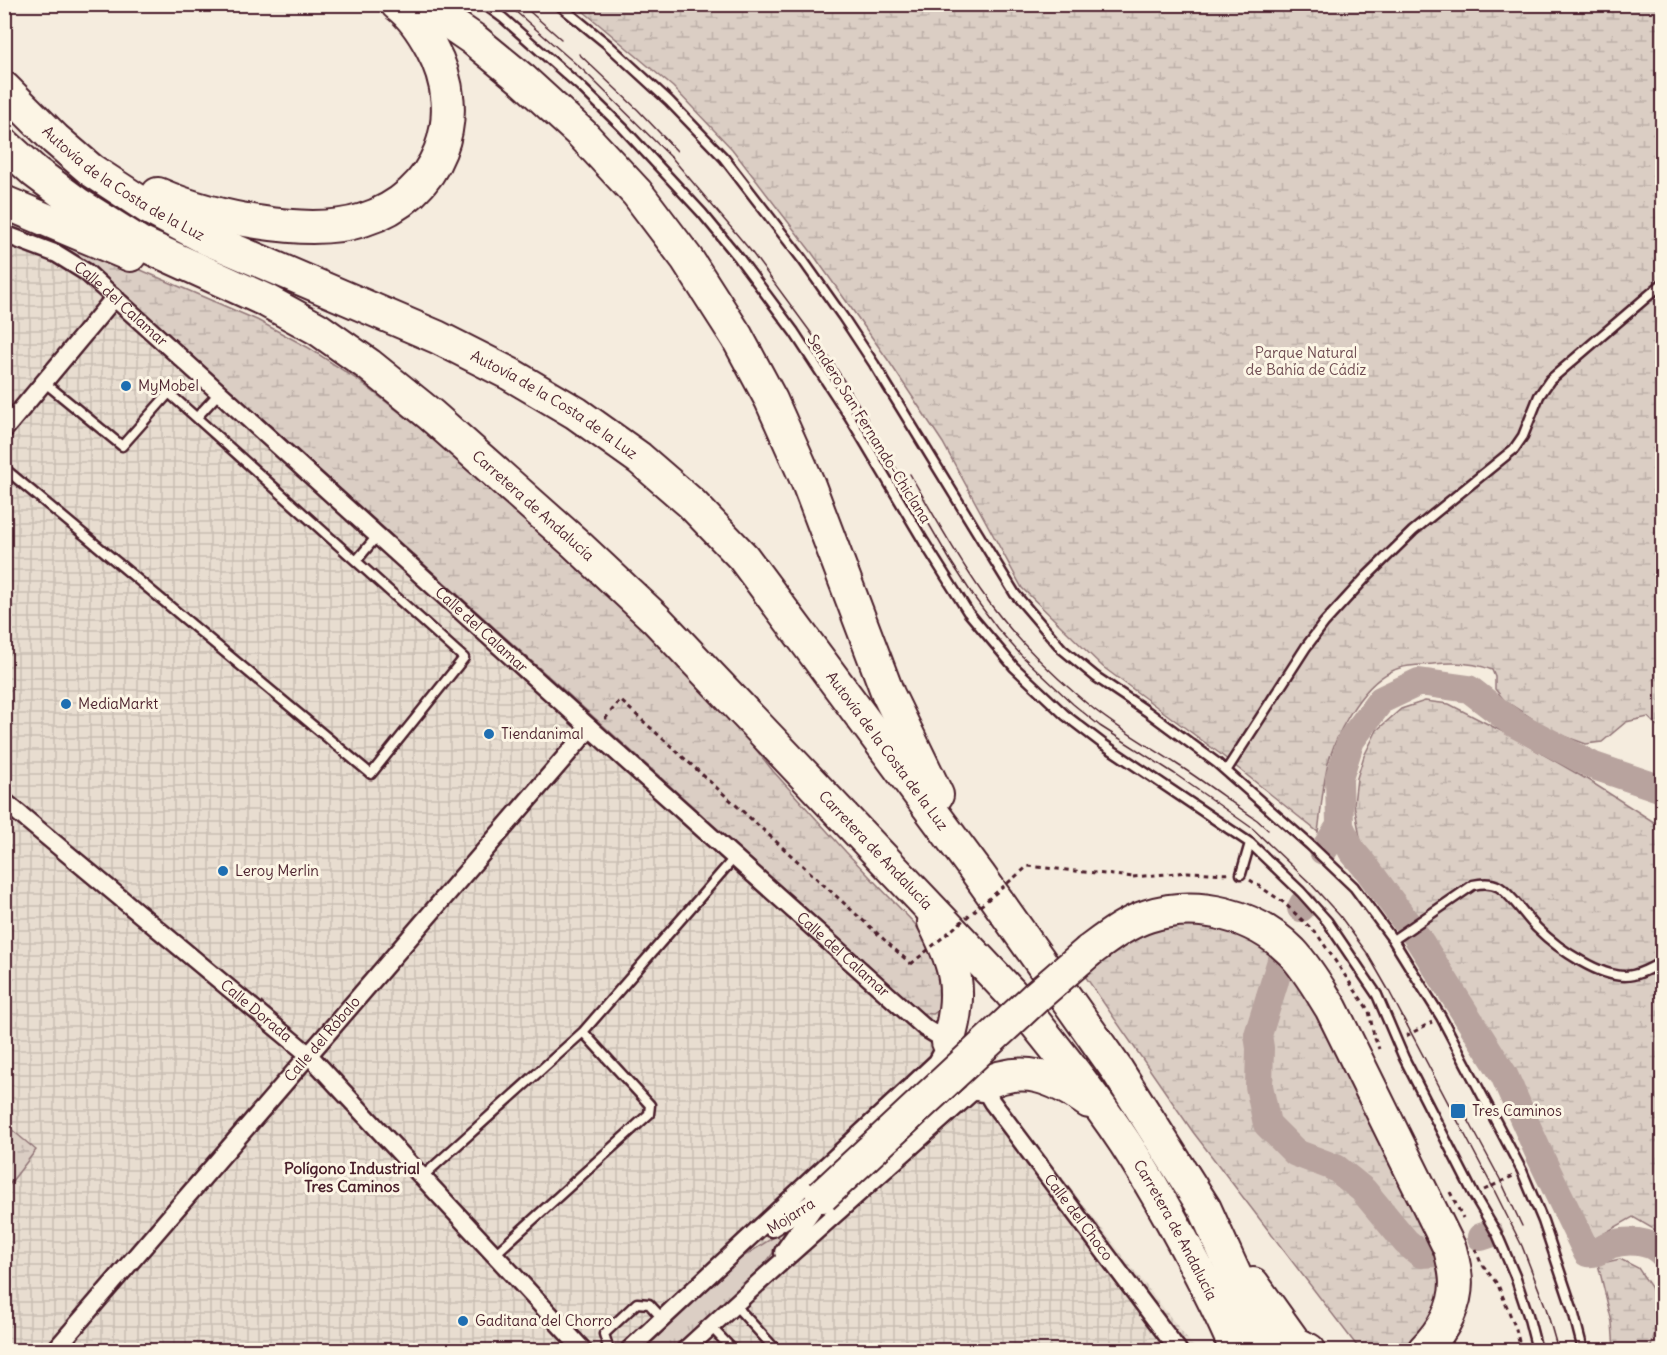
<svg xmlns="http://www.w3.org/2000/svg" width="1667" height="1355" font-family="Delius,sans-serif">
  <style>
    .industrial { fill: url(#industrial-grid) }
    .grass { fill: url(#grass-tufts); stroke: #927678; stroke-width: 1.5 }
    .wetland { fill: url(#wetland-marsh); stroke: #927678; stroke-width: 1.5 }
    .lines { fill: none; stroke-linecap: round; stroke-linejoin: round }
    .river { stroke: #b8a39e; stroke-width: 28 }
    .lane-casing { stroke: #4a1f2b; stroke-width: 13 }
    .street-casing { stroke: #4a1f2b; stroke-width: 21 }
    .highway-casing { stroke: #4a1f2b; stroke-width: 36 }
    .path { stroke: #4a1f2b; stroke-width: 3; stroke-dasharray: 4.5 4.5; stroke-linecap: butt }
    .lane { stroke: #fcf5e5; stroke-width: 8 }
    .street { stroke: #fcf5e5; stroke-width: 16 }
    .highway { stroke: #fcf5e5; stroke-width: 32 }
    .tram { stroke: #4a1f2b; stroke-width: 1.5 }
    .highway-bridge-casing { stroke: #4a1f2b; stroke-width: 36; stroke-linecap: butt }
    .path-bridge { stroke: #4a1f2b; stroke-width: 3; stroke-dasharray: 4.5 4.5; stroke-linecap: butt }
    .highway-bridge { stroke: #fcf5e5; stroke-width: 32 }
    .poi-dot { fill: #1f6fb2; stroke: #fcf5e5; stroke-width: 2 }
    .labels { text-anchor: middle; stroke-width: 6; stroke-linejoin: round; paint-order: stroke }
    .street-label { font-size: 15px; fill: #4a1f2b; stroke: #fcf5e5 }
    .park-label { font-size: 15px; fill: #6e4b51; stroke: #fcf5e5 }
    .poi-label { font-size: 15px; fill: #4a1f2b; stroke: #fcf5e5; text-anchor: start }
    .neighbourhood-label { font-size: 16px; font-weight: bold; fill: #4a1f2b; stroke: #fcf5e5 }
  </style>
  <defs>
    <pattern id="industrial-grid" width="8" height="8" patternUnits="userSpaceOnUse" patternTransform="scale(1.5)"><rect width="8" height="8" fill="#e8ddd0"/><path d="M0 4h8M4 0v8" fill="none" stroke="#c8bdb3"/></pattern>
    <pattern id="grass-tufts" width="24" height="20" patternUnits="userSpaceOnUse" patternTransform="scale(1.5)"><rect width="24" height="20" fill="#dbcec4"/><path d="M3 7l-1-3M5 7V3M7 7l1-3M15 17l-1-3M17 17v-4M19 17l1-3" fill="none" stroke="#bdb0a9"/></pattern>
    <pattern id="wetland-marsh" width="20" height="14" patternUnits="userSpaceOnUse" patternTransform="scale(1.5)"><rect width="20" height="14" fill="#dbcec4"/><path d="M1 5h8M5 5V1M11 12h8M15 12V8" fill="none" stroke="#bdb0a9"/></pattern>
  </defs>
  <rect width="100%" height="100%" fill="#f5ecde"/>
  <filter id="ink" filterUnits="userSpaceOnUse"><feTurbulence type="fractalNoise" baseFrequency=".0167" numOctaves="2"/><feDisplacementMap in="SourceGraphic" scale="12" xChannelSelector="R" yChannelSelector="G"/><feConvolveMatrix kernelMatrix="1 2 1 2 8 2 1 2 1" color-interpolation-filters="sRGB"/></filter>
  <g filter="url(#ink)">
    <path class="industrial" d="M4,224l57,22 30,18 831,749 11,1 9,-5 64,77 -6,5v6l196,253h-1191v-160l31,-40 -32,-26z"/>
    <path class="grass" d="M777,1235l5,6 -20,27 -11,12 -77,70h-33l1,-2 90,-84z"/>
    <path class="wetland" d="M576,5h1086v731l-2,-7 -12,-12 -22,5 -24,20 -16,2 -33,-12 -48,-31 -10,-12v-12l-3,-7c-18,-8 -40,-8 -59,-6 -14,1 -29,1 -41,7 -32,15 -60,68 -66,102 -4,19 -5,39 -8,59l-99,-79 -116,-86 -81,-79 -79,-145 -55,-83 -76,-107 -80,-104 -59,-62z
      M4,214l88,35 165,71 52,28 49,32 101,79 120,107 109,103 28,30 57,72 73,81 69,72 23,38 4,46 -9,6 -11,-1 -831,-749 -30,-18 -56,-22z
      M1425,701l24,3 64,33 75,43 69,44 5,12v398l-29,-17 -44,25 -41,-85 -37,-87 -90,-141 -60,-86 -7,-39 3,-26 7,-22 13,-26 24,-21z
      M1193,924l35,5 44,21 24,27 23,38 122,251 -1,39 -24,35 -16,10h-40l-167,-218 -108,-156c22,-19 50,-42 80,-48 9,-2 19,-3 28,-4z
      M5,1124l31,26 -31,40z
      M1620,1259l18,9 13,19 10,25 -11,38h-36l-2,-28 -14,-58z"/>
    <g class="lines">
      <path class="river" d="M1662,789l-68,-23 -81,-43 -44,-34 -50,-7 -38,18 -30,40 -12,38 1,48 12,25 16,19 49,67 87,138 37,83 46,95c10,1 15,-4 23,-8 16,-6 40,-5 52,8
        M1323,851l17,-25
        M1301,908l2,-4
        M1280,964l-22,71 2,13 -1,38 8,38 29,29 40,15 27,22 43,52 15,12 16,-1
        M1481,1237l9,-3"/>
      <defs>
        <path id="lane" d="M484,4l19,14 79,70 41,40 79,85 37,45 55,74 55,84 75,126 44,70 46,55 51,48 38,29 147,99 51,49 26,29 50,74 27,63 70,137 23,39 18,42 13,39 9,35
          M558,4l49,40 62,57 55,57 78,101 41,58 31,47 141,230 47,55 34,28 52,35 69,51 93,82 44,42 39,53 48,77 81,154 21,50 30,90 10,39
          M197,417l23,-25
          M4,468l367,306 93,-116 -295,-265 -47,53 -78,-64
          M356,561l22,-26
          M1226,771l80,-124 18,-24 43,-47 46,-45 101,-82 9,-13 16,-40 11,-16 112,-96
          M1241,874l9,-31
          M1393,940l80,-55c9,-2 18,-3 26,2 14,9 26,29 38,41 19,19 67,54 96,47 10,-2 20,-8 29,-13
          M422,1177l161,-145 152,-175
          M494,1255l155,-141 1,-9 -67,-73
          M735,1305l41,45
          M711,1327l22,23
          M609,1350l-5,-16 33,-31 12,1 14,15"/>
        <g id="street">
          <path id="s1" d="M4,234l53,20 29,18 504,456 335,300 23,14 -11,20 -308,288"/>
          <path d="M4,430l111,-133"/>
          <path id="s2" d="M4,801l304,253 275,296"/>
          <path d="M772,1228l50,-32"/>
          <path d="M783,1252l35,-50"/>
          <path id="s3" d="M55,1350l535,-622"/>
          <path id="s4" d="M685,1350l82,-75 203,-181 12,-9 10,17 186,248"/>
        </g>
        <g id="highway">
          <path d="M422,4l51,35 50,41 59,54 55,59 50,66 50,78 34,63 37,83 80,211 49,101"/>
          <path id="s5" d="M4,88l51,51 36,31 58,38 59,31 229,98 73,37 66,39 63,45 52,45 52,54 236,318 138,195 88,139 45,99 17,42"/>
          <path id="s6" d="M4,144l31,28 43,32 62,39 125,57 53,29 51,36 62,50 144,128 81,76 354,373c32,39 64,78 93,119 36,49 66,103 94,157 14,27 28,54 39,82"/>
          <path d="M158,194c53,23 150,44 205,26 76,-24 107,-103 68,-173 -8,-15 -19,-32 -34,-43"/>
          <path d="M4,202l126,53"/>
          <path d="M934,922c6,13 13,26 17,40 9,26 5,54 -3,80"/>
          <path d="M1089,951c19,-14 37,-28 59,-35 50,-16 107,-1 144,36 16,17 27,37 39,56l119,241c2,8 4,16 5,23 5,30 -12,58 -31,78"/>
          <path d="M982,1085c41,-21 71,-8 107,17"/>
          <path d="M1253,1284l42,59 14,7"/>
        </g>
      </defs>
      <use href="#lane" class="lane-casing"/>
      <use href="#street" class="street-casing"/>
      <use href="#highway" class="highway-casing"/>
      <path class="path" d="M605,719l15,-19 291,264
        M1133,877l55,-5 42,2
        M1250,880l33,22 34,32 52,77 5,25 5,13
        M1406,1036l26,-14
        M1484,1190l29,-14
        M1450,1192l13,26
        M1475,1249l6,14 17,22 18,44 5,21"/>
      <use href="#lane" class="lane"/>
      <use href="#street" class="street"/>
      <use href="#highway" class="highway"/>
      <path class="tram" d="M507,4l77,67 89,88 77,91 81,110 31,50 88,150 24,37 23,31 24,27 52,49 27,22 75,48 77,54 58,55 30,33 27,37 22,38 103,195 30,60 24,62 12,42
        M521,4l40,35
        M579,54l59,56 39,41
        M910,474c23,40 45,80 71,117 27,39 60,73 96,104 30,27 67,48 101,70 27,17 52,37 79,55l11,10
        M1458,1101l43,80 21,45"/>
      <defs>
        <path id="highway-bridge" d="M822,1196l215,-200 52,-45"/>
      </defs>
      <use href="#highway-bridge" class="highway-bridge-casing"/>
      <path class="path-bridge" d="M911,964l117,-98 105,11"/>
      <use href="#highway-bridge" class="highway-bridge"/>
    </g>
  </g>
  <g class="poi-dot">
    <circle cx="126" cy="386" r="6"/>
    <circle cx="66" cy="704" r="6"/>
    <circle cx="489" cy="734" r="6"/>
    <circle cx="223" cy="871" r="6"/>
    <rect x="1450" y="1103" width="16" height="16" rx="3"/>
    <circle cx="463" cy="1321" r="6"/>
  </g>
  <g class="labels">
    <g class="street-label">
      <text dy="5" stroke="none"><textPath href="#s5" startOffset="154">Autovía de la Costa de la Luz</textPath></text>
      <text dy="5" stroke="none"><textPath href="#s1" startOffset="138">Calle del Calamar</textPath></text>
      <text dy="5" stroke="none"><textPath href="#s5" startOffset="640">Autovía de la Costa de la Luz</textPath></text>
      <text transform="translate(869 429) rotate(58)" y="5">Sendero San Fernando-Chiclana</text>
      <text dy="5" stroke="none"><textPath href="#s6" startOffset="645">Carretera de Andalucía</textPath></text>
      <text dy="5" stroke="none"><textPath href="#s1" startOffset="624">Calle del Calamar</textPath></text>
      <text dy="5" stroke="none"><textPath href="#s5" startOffset="1126">Autovía de la Costa de la Luz</textPath></text>
      <text dy="5" stroke="none"><textPath href="#s6" startOffset="1131">Carretera de Andalucía</textPath></text>
      <text dy="5" stroke="none"><textPath href="#s1" startOffset="1110">Calle del Calamar</textPath></text>
      <text dy="5" stroke="none"><textPath href="#s2" startOffset="328">Calle Dorada</textPath></text>
      <text dy="5" stroke="none"><textPath href="#s3" startOffset="410">Calle del Róbalo</textPath></text>
      <text transform="translate(791 1216) rotate(-32)" y="5">Mojarra</text>
      <text dy="5" stroke="none"><textPath href="#s4" startOffset="562">Calle del Choco</textPath></text>
      <text dy="5" stroke="none"><textPath href="#s6" startOffset="1617">Carretera de Andalucía</textPath></text>
    </g>
    <g class="park-label">
      <text x="1306" y="358">Parque Natural<tspan x="1306" dy="17">de Bahía de Cádiz</tspan></text>
    </g>
    <g class="poi-label">
      <text x="138" y="391">MyMobel</text>
      <text x="78" y="709">MediaMarkt</text>
      <text x="501" y="739">Tiendanimal</text>
      <text x="235" y="876">Leroy Merlin</text>
      <text x="1472" y="1116">Tres Caminos</text>
      <text x="475" y="1326">Gaditana del Chorro</text>
    </g>
    <g class="neighbourhood-label">
      <text x="352" y="1174">Polígono Industrial<tspan x="352" dy="18">Tres Caminos</tspan></text>
    </g>
  </g>
  <rect width="1667" height="1355" fill="none" stroke="#fcf5e5" stroke-width="24"/>
  <rect x="12" y="12" width="1643" height="1331" fill="none" stroke="#4a1f2b" stroke-width="2" filter="url(#ink)"/>
</svg>
